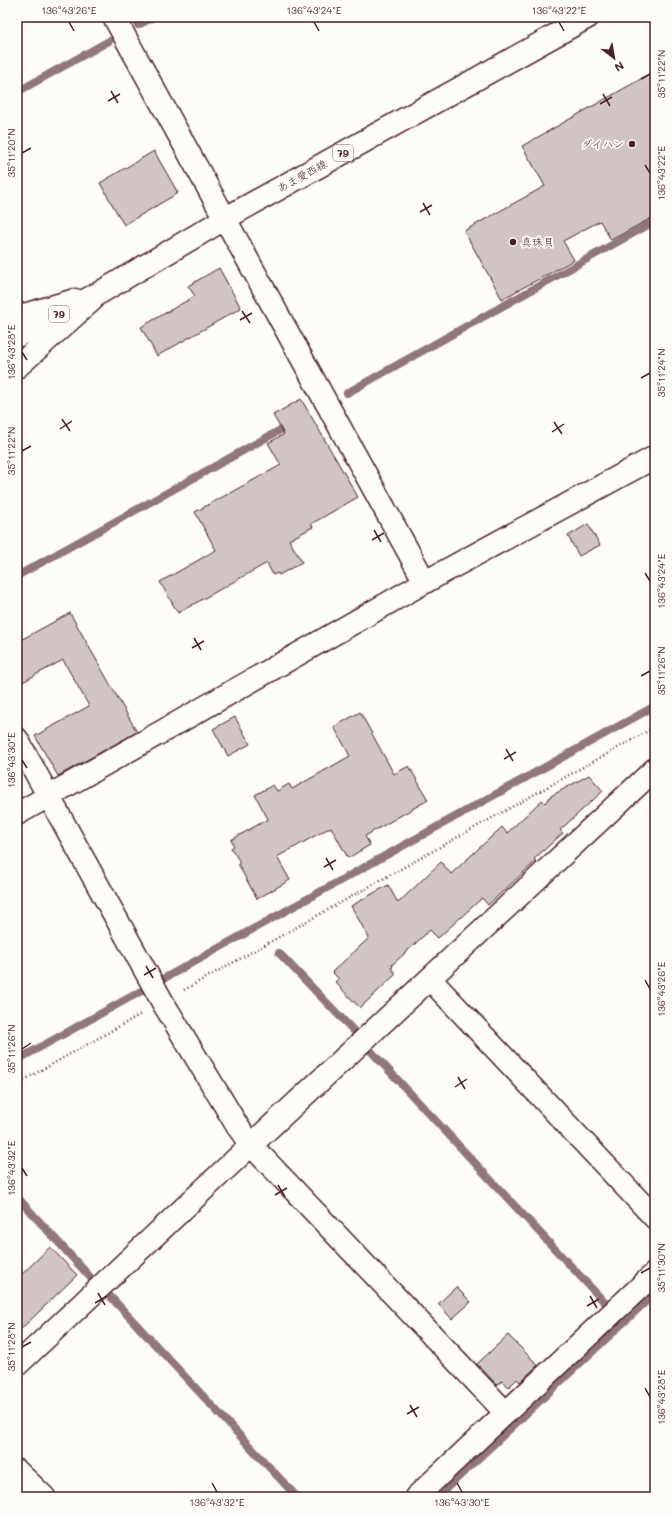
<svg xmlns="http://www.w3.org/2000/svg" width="672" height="1514" font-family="Mali,'Klee One',sans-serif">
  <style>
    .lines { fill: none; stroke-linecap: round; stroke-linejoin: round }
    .stream { stroke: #91777b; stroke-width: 8 }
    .building { fill: #d0c5c4; stroke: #4a1f2b }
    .minor-casing { stroke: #4a1f2b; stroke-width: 25 }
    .tertiary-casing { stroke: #4a1f2b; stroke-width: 25 }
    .primary-casing { stroke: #4a1f2b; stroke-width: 25 }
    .path { stroke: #4a1f2b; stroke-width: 2.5; stroke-dasharray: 1 3; stroke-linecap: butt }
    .minor { stroke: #fdfcf7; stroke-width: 22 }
    .tertiary { stroke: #fdfcf7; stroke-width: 22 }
    .primary { stroke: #fdfcf7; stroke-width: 22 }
    .ticks { fill: none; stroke: #4a1f2b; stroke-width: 1.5 }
    .poi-dot { fill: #4a1f2b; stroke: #fdfcf7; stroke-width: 1.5 }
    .labels { text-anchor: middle; stroke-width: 3.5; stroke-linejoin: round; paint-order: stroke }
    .shield { fill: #fdfcf7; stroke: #806168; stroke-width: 1 }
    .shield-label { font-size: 10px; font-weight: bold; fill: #4a1f2b }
    .poi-label { font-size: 11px; fill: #4a1f2b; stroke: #fdfcf7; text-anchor: end }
    .street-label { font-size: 11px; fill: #4a1f2b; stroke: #fdfcf7 }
    .neatline { fill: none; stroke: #4a1f2b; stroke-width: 1.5 }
    .ticks-label { font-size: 10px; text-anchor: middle; fill: #4a1f2b }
  </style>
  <rect width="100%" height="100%" fill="#fdfcf7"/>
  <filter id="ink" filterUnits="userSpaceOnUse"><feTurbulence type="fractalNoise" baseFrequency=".025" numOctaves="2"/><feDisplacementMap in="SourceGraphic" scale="8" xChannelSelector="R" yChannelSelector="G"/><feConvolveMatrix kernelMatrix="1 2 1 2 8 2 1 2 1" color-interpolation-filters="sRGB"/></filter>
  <g filter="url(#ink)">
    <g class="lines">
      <path class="stream" d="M138,25l16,-8
        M17,92l92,-51
        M347,393l308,-172
        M17,576l274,-152
        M279,953l74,77
        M369,1049l238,256
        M17,1060l638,-354
        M17,1197l74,81
        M108,1294l189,203
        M437,1497l218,-204"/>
    </g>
    <path class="building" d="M655,71v145l-44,24 -11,-19 -37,20 11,19 -72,39 -38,-68 81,-45 -23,-40z
      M154,151l24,42 -54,32 -24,-42z
      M219,268l22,40 -84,48 -16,-29 54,-31 -7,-10z
      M301,399l57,98 -47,27 2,3 -24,13 13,22 -23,13 -1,-2 -5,2 -6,-12 -89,50 -18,-31 56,-32 -21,-38 86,-47 -13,-22 16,-9 -11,-19z
      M588,524l12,21 -21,11 -11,-20z
      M70,613l67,119 -79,44 -23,-40 54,-30 -26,-46 -46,25v-43z
      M360,712l34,62 15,-8 19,34 -63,36 5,9 -22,13 -17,-31 -54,30 13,23 -33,19 -19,-35 2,-2 -9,-14 3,-2 -3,-6 37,-21 -13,-24 18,-10 4,6 12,-7 3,5 58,-33 -16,-29z
      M235,717l15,27 -22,12 -15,-27z
      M589,775l14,16 -43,39 3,3 -29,26 2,2 -48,44 -6,-7 -44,40 -8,-8 -38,35 1,2 -2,1 5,6 -36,34 -25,-26 4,-3 -7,-7 37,-34 -18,-32 37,-21 10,18 43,-41 10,12 51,-47 5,6 35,-33 3,3 6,-7z
      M50,1247l27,28 -60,58v-54z
      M456,1287l15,15 -19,17 -14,-15z
      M508,1335l30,30 -18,17 -3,-3 -9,9 -6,-7 -5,4 -20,-21z"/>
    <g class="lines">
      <defs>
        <path id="minor" d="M17,317l58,-17
          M17,367l74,-66
          M17,739l145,262 76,126 13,18 255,268
          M17,814l408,-232 230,-125
          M430,979l225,239
          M17,1365l234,-220 404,-376
          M17,1471l27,26
          M416,1497l239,-224"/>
        <path id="tertiary" d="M114,17l311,565"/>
        <path id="primary" d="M17,336l84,-44 125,-74 362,-201"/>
      </defs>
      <use href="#minor" class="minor-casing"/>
      <use href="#tertiary" class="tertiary-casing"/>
      <use href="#primary" class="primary-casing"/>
      <path class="path" d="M184,990l471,-263
        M17,1084l124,-70"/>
      <use href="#minor" class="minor"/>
      <use href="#tertiary" class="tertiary"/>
      <use href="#primary" class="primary"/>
    </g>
  </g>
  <path class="ticks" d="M69,22l5,9M314,22l5,9M559,22l5,9M641,79l9,-5M111,91l7,12M603,94l7,12M108,101l12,-7M600,104l12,-7M22,153l9,-5M645,165l5,8M423,203l7,12M420,212l12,-7M242,311l8,12M240,320l12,-7M22,352l5,8M641,378l9,-5M62,419l8,12M554,422l8,12M60,429l12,-8M552,432l12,-8M22,451l9,-5M374,530l7,12M372,540l12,-7M645,573l5,8M194,638l7,12M192,648l12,-7M641,676l9,-5M506,749l7,12M504,759l12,-7M22,760l5,8M326,858l7,12M324,867l12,-7M146,966l7,12M144,975l12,-7M645,980l5,9M22,1049l9,-6M458,1077l7,12M455,1087l12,-8M22,1168l5,8M278,1185l7,12M275,1195l12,-7M641,1273l9,-5M98,1293l7,12M590,1296l7,12M95,1303l12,-7M587,1306l12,-7M22,1347l9,-5M645,1388l5,9M410,1405l7,12M407,1414l12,-7M212,1483l5,9M457,1483l5,9"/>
  <g class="poi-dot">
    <circle cx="632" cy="144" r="4"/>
    <circle cx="513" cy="242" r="4"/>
  </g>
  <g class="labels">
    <g class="shield">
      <rect x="333" y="145" width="20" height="16" rx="3"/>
      <rect x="49" y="306" width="20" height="16" rx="3"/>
    </g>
    <g class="shield-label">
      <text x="343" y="157">79</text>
      <text x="59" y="318">79</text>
    </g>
    <g class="poi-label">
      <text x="624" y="148">ダイハン</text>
      <text x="521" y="246" text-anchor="start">真珠貝</text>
    </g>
    <g class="street-label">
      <text transform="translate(302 176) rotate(-29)" y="4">あま愛西線</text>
    </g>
  </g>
  <rect width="672" height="1514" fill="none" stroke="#fdfcf7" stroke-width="44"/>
  <g transform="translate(614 58) rotate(149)" stroke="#fdfcf7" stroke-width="3" paint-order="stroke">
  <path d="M0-3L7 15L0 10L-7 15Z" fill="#4a1f2b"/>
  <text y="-6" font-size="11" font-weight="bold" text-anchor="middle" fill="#4a1f2b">N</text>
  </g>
  <rect x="22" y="22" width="628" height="1470" class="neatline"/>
  <g class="ticks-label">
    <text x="69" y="14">136°43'26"E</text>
    <text x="314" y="14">136°43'24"E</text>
    <text x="559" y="14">136°43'22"E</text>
    <text transform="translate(661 74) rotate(-90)" y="4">35°11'22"N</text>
    <text transform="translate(11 153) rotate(-90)" y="4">35°11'20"N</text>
    <text transform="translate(661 173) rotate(-90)" y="4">136°43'22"E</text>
    <text transform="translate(11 352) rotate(-90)" y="4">136°43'28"E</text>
    <text transform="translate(661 373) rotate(-90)" y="4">35°11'24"N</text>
    <text transform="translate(11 451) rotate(-90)" y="4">35°11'22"N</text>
    <text transform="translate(661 581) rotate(-90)" y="4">136°43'24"E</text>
    <text transform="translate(661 671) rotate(-90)" y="4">35°11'26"N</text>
    <text transform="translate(11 760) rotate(-90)" y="4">136°43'30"E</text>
    <text transform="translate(661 989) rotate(-90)" y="4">136°43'26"E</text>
    <text transform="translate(11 1049) rotate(-90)" y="4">35°11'26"N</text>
    <text transform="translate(11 1168) rotate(-90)" y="4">136°43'32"E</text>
    <text transform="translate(661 1268) rotate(-90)" y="4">35°11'30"N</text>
    <text transform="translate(11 1347) rotate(-90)" y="4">35°11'28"N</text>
    <text transform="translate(661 1397) rotate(-90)" y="4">136°43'28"E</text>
    <text x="217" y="1506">136°43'32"E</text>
    <text x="462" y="1506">136°43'30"E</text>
  </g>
</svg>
